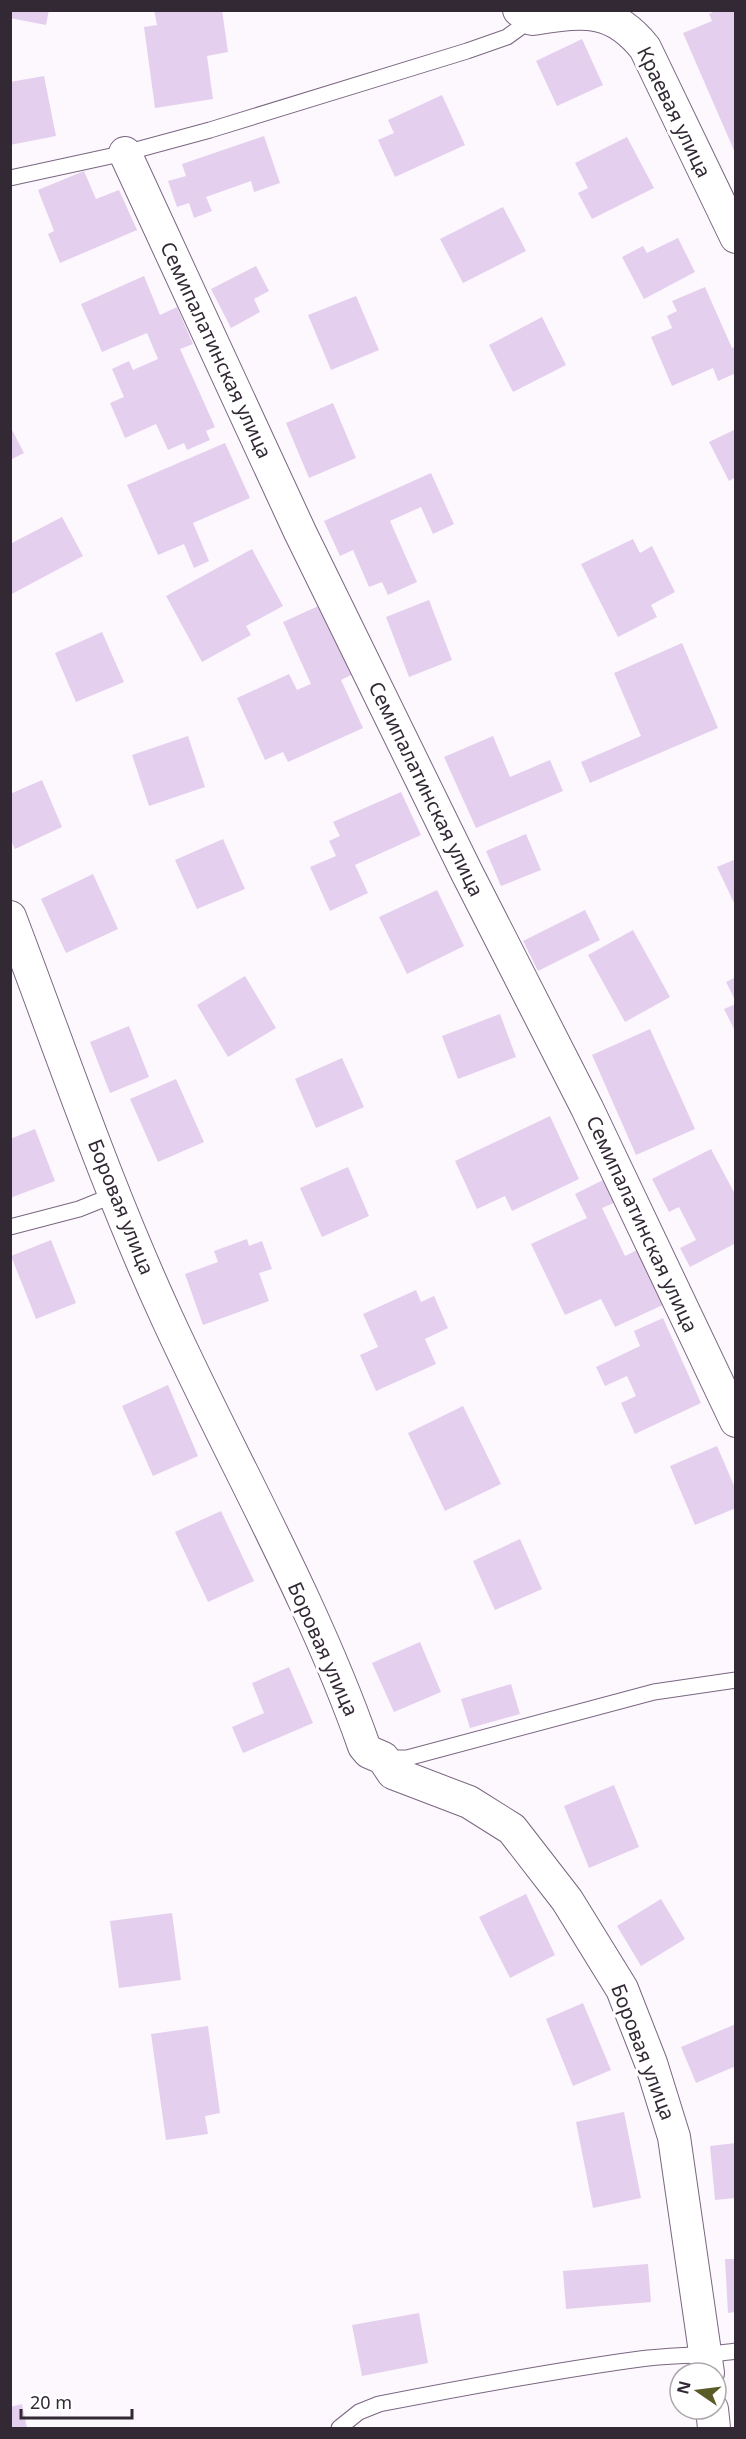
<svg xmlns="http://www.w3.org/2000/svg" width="746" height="2439" font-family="'Noto Sans',sans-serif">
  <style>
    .building { fill: #e5cfee }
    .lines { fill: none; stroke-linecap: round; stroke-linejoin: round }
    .service-casing { stroke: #7a6681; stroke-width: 17 }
    .minor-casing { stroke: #7a6681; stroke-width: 34 }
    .service { stroke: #fff; stroke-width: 15 }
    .minor { stroke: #fff; stroke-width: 32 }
    .labels { text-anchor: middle; stroke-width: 6; stroke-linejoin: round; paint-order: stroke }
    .street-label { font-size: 20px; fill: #322935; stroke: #fff }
  </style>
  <rect width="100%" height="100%" fill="#fcf8fe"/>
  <path class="building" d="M10,10h39l-3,15 -36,-7z
    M154,10h68l6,42 -21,4 6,43 -58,9 -11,-81 13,-2z
    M717,10h19v145l-53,-122 29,-12 -3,-7z
    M582,39l21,46 -46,21 -21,-45z
    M44,76l12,60 -46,9v-63z
    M442,95l23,50 -70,32 -17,-37 16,-7 -6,-13z
    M264,136l16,47 -26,9 -3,-11 -45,16 6,14 -18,7 -5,-15 -12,4 -9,-26 18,-5 -4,-12z
    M627,137l27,51 -62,31 -14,-26 10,-5 -13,-25z
    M84,171l12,28 23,-9 18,40 -77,33 -12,-29 6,-3 -16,-41z
    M503,207l23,44 -63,32 -23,-44z
    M678,238l17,34 -51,27 -22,-42 21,-11 4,7z
    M256,266l13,25 -15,8 6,13 -29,16 -20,-39z
    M144,276l16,39 17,-8 16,37 -13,5 35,78 -9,4 4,9 -23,10 -3,-7 -16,7 -12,-26 -31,14 -15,-35 14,-6 -12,-28 17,-8 4,9 25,-11 -11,-26 -45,19 -21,-48z
    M705,287l27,61 4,-1v26l-18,8 -5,-13 -41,18 -21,-49 21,-9 -5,-12 10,-5 -5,-10z
    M356,296l23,54 -48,20 -23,-55z
    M542,317l24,48 -53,27 -24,-47z
    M333,403l23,55 -47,20 -23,-55z
    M10,426l14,27 -14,7z
    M736,429v48l-7,4 -20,-39z
    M225,443l25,55 -57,25 16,38 -15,7 -10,-24 -26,11 -31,-70z
    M431,473l23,51 -21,10 -12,-27 -31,14 27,61 -29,13 -6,-13 -13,5 -16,-37 -13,6 -16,-35z
    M62,517l21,39 -73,39v-51z
    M633,539l7,14 12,-7 23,46 -24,13 6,12 -39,20 -37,-73z
    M252,549l31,57 -37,20 5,9 -49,27 -36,-66z
    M429,600l23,60 -43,17 -23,-60z
    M325,603l32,69 -16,8 22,48 -75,34 -5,-10 -18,8 -28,-62 52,-24 8,16 14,-6 -28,-62z
    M102,632l22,50 -48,20 -21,-49z
    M682,643l36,85 -128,55 -9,-21 60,-26 -27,-63z
    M188,736l17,51 -56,19 -17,-51z
    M493,736l17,41 40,-17 13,31 -87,37 -32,-71z
    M42,780l20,47 -47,22 -5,-11v-44z
    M401,792l20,43 -66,30 13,28 -38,18 -20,-44 26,-11 -7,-15 11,-5 -7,-14z
    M526,834l15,36 -40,16 -15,-35z
    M223,839l22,50 -48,20 -22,-49z
    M736,859v48l-19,-40z
    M93,874l25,55 -52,24 -25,-54z
    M437,890l27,56 -57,28 -28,-57z
    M585,910l15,30 -62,31 -15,-30z
    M633,930l37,67 -45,25 -37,-67z
    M245,976l31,52 -48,29 -31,-52z
    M736,977v25l-10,-20z
    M736,1004v29l-12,-24z
    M500,1014l16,43 -58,22 -16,-43z
    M129,1026l20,51 -39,16 -20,-51z
    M650,1029l45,100 -59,26 -44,-100z
    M342,1058l22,49 -48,21 -21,-49z
    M176,1079l28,63 -46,20 -28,-63z
    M550,1116l29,63 -67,32 -7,-15 -28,13 -22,-48z
    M35,1129l20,52 -45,17v-59z
    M711,1149l25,47v47l-46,24 -10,-19 16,-8 -17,-33 -10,5 -17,-33z
    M348,1167l21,49 -47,21 -22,-49z
    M605,1179l11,23 -14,6 23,48 14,-7 26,55 -50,23 -14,-28 -36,16 -34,-71 56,-26 -12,-24z
    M247,1239l2,7 13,-5 10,28 -13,4 10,28 -66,24 -18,-51 33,-12 -4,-11z
    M51,1240l25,63 -40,16 -25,-63z
    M416,1290l5,12 13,-6 14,32 -23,11 11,25 -60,27 -16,-36 18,-8 -15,-33z
    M663,1318l38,85 -66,31 -14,-31 15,-7 -9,-20 -22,10 -9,-19 44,-21 -6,-15z
    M168,1385l30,71 -45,20 -31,-70z
    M463,1406l38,78 -56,27 -37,-78z
    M717,1446l19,44v18l-41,17 -25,-59z
    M221,1511l33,70 -46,21 -33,-70z
    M520,1539l22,50 -47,21 -22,-49z
    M420,1642l21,50 -47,20 -22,-49z
    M289,1667l24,56 -70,30 -11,-26 32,-14 -12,-30z
    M511,1684l9,30 -50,14 -9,-29z
    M614,1785l25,62 -50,21 -25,-62z
    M526,1894l29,61 -45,23 -31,-61z
    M661,1899l24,40 -44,27 -24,-40z
    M172,1913l9,67 -62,8 -9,-67z
    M583,2003l28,67 -38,16 -27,-67z
    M736,2024v42l-40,17 -15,-36z
    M208,2026l12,87 -15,3 3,18 -42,6 -15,-106z
    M624,2112l17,86 -48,10 -17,-86z
    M736,2143v55l-21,2 -5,-54z
    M725,2259h11v53l-8,1z
    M648,2264l3,38 -85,7 -3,-38z
    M419,2313l9,50 -66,13 -10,-51z
    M22,2404l5,24h-17v-21z"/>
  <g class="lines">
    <defs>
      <path id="service" d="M10,178l115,-25 85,-23 257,-79 40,-14 25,-18
        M10,1227l69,-18 35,-14
        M383,1758h24l247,-66 82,-12
        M339,2428l20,-16 20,-8c87,-17 173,-33 261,-45 32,-4 64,-3 96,-8"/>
      <path id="minor" d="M519,10l13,9c49,-7 79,-14 113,29l91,189
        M125,153l175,379 166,339 121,237 149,313
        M10,917c51,134 97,271 157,401 65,142 145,280 197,428l5,6 14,6 10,15 76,29 43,27 55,71 55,89 29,74 23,74 34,236
        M712,2409l2,19"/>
    </defs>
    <use href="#service" class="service-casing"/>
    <use href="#minor" class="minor-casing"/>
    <use href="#service" class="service"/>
    <use href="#minor" class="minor"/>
  </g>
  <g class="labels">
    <g class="street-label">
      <text transform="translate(674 112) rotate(64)" y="7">Краевая улица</text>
      <text transform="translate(216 350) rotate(65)" y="7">Семипалатинская улица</text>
      <text transform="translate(426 789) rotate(64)" y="7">Семипалатинская улица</text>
      <text transform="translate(121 1207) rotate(68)" y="7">Боровая улица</text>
      <text transform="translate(642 1224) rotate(65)" y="7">Семипалатинская улица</text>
      <text transform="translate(323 1649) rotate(66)" y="7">Боровая улица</text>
      <text transform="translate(643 2052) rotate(69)" y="7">Боровая улица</text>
    </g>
  </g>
  <rect width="746" height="2439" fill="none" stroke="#322935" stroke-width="24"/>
  <g transform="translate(698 2391) rotate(284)"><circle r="28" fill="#ffffff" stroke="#ada9ae" stroke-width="1.5"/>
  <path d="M0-4.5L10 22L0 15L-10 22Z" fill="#5b5b28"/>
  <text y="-9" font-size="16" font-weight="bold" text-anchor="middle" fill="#322935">N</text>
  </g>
  <path d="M21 2409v9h111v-9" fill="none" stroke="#322935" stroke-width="3"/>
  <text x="30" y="2409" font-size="18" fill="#322935" stroke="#ffffff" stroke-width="4.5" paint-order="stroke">20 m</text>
</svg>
